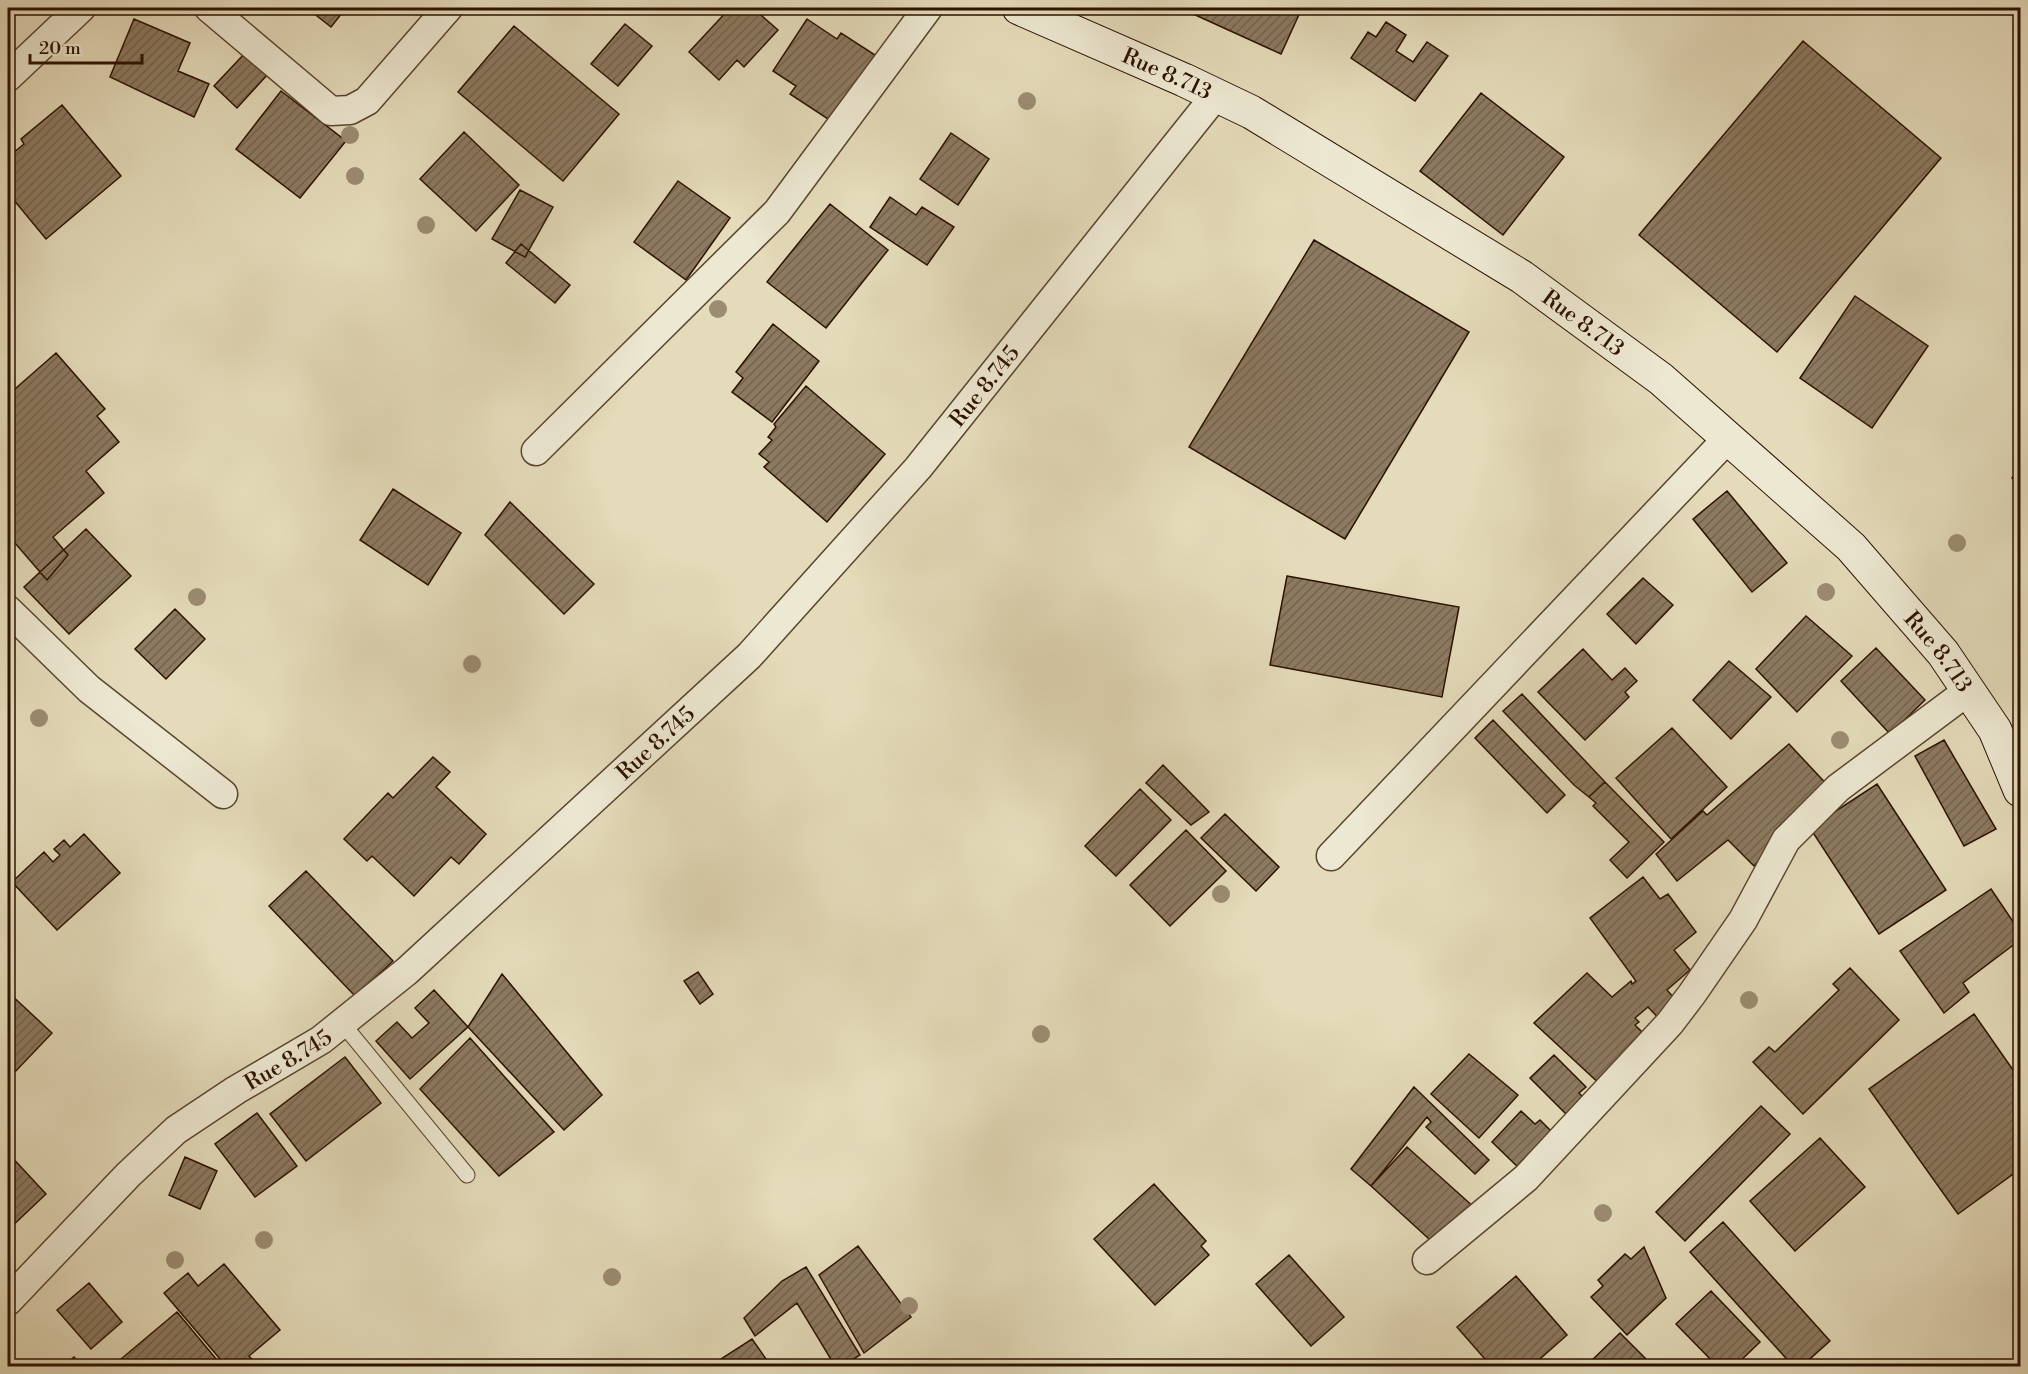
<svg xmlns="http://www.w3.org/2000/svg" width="2028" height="1374" font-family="'Libre Bodoni',serif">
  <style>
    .building { fill: url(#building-hatch); stroke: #2d1101; stroke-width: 1.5 }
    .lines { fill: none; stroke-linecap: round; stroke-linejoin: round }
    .lane-casing { stroke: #5b442f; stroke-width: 17 }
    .street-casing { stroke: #5b442f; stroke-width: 31 }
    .secondary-casing { stroke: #2d1101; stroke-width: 35 }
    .lane { stroke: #ede8d2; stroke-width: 15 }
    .street { stroke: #ede8d2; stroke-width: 28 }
    .secondary { stroke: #ede8d2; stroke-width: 33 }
    .tree { fill: #9c8c72 }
    .labels { text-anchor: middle; stroke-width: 4.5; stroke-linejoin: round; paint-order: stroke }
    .street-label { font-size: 22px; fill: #2d1101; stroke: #ede8d2 }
  </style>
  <defs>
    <pattern id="building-hatch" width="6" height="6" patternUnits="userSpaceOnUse" patternTransform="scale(1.5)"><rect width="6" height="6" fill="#8c7a61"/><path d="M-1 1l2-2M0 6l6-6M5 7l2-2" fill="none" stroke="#73634e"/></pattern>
  </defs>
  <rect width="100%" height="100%" fill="#e4dbba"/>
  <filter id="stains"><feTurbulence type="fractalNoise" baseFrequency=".00333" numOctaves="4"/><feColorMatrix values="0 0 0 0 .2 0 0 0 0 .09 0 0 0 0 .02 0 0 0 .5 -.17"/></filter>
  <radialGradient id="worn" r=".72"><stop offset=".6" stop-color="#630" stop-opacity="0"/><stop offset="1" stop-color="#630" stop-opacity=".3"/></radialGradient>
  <path class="building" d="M307,8h39l-15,19z
    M730,8h23l25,22 -34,37 -7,-7 -18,20 -30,-28z
    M1180,8h122l-21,46z
    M134,19l56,24 -12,28 31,13 -15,33 -84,-40z
    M807,19l30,20 4,-6 34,22 -44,66 -41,-27 6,-8 -23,-15z
    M1386,22l20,13 -10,16 17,11 14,-20 21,14 -33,45 -64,-43 17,-26 8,5z
    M625,24l27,22 -34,40 -27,-22z
    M514,26l105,88 -56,67 -105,-89z
    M1803,41l138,117 -164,194 -138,-117z
    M246,52l22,22 -31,34 -23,-22z
    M281,91l65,50 -46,57 -64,-49z
    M1481,93l83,64 -61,78 -83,-64z
    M62,105l59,71 -75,63 -38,-46v-36l16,-13 -3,-5z
    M464,132l55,53 -43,46 -56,-52z
    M951,133l38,26 -31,46 -38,-26z
    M678,181l52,37 -44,62 -52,-38z
    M520,190l33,17 -28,50 -33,-18z
    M890,197l26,18 6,-8 32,20 -27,38 -57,-38z
    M830,204l58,46 -62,78 -59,-46z
    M1314,240l155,92 -124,207 -156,-92z
    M521,244l49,41 -15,18 -49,-40z
    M1855,296l73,50 -56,82 -72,-50z
    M773,324l46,37 -47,61 -40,-30 11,-14 -7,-6z
    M56,353l49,56 -8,7 22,26 -33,29 18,22 -51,44 15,18 -21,25 -39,-45v-140z
    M806,386l79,68 -58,68 -63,-55 5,-5 -10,-8 13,-14 -4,-3 8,-10 -2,-3z
    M2020,465v19l-8,-6z
    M393,489l68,44 -33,52 -68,-45z
    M1727,491l60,72 -35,29 -59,-73z
    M510,502l84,82 -30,30 -79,-79z
    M86,529l45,47 -62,58 -45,-47z
    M1287,576l172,31 -17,90 -172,-32z
    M1643,578l30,27 -37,39 -29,-30z
    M175,609l30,30 -39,40 -31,-30z
    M1806,616l46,40 -55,56 -41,-43z
    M1876,648l49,52 -35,34 -49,-53z
    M1583,649l29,31 13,-12 12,13 -12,11 4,5 -44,43 -47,-48z
    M1729,661l42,36 -40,42 -38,-39z
    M1522,694l83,88 -16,15 -15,-12 -71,-74z
    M1493,720l72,75 -18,18 -72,-75z
    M1672,728l55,59 -56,52 -55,-61z
    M1944,740l52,89 -32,17 -49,-90z
    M1789,744l44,47 -79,75 -26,-26 -51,41 -21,-27 47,-43 4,4z
    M433,757l17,15 -14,15 50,47 -27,30 -8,-7 -37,39 -42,-40 -5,5 -23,-22 44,-46 5,5z
    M1163,765l46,47 -18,13 -45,-42z
    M1605,782l59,60 -37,36 -17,-18 19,-18 -36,-36 3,-3 -7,-6z
    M1877,784l69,106 -67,44 -69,-106z
    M1140,789l31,31 -55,56 -31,-30z
    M1225,814l54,53 -23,24 -55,-53z
    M1186,830l40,41 -56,55 -40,-41z
    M84,834l36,39 -63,57 -45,-48 32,-30 9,10 7,-7 -6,-6 10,-9 6,7z
    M306,871l87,90 -38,35 -86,-90z
    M1643,877l17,22 8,-5 28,38 -22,18 16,20 -23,20 14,16 -15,20 -18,-19 -13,11 4,4 -4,3 14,14 -46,48 -69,-64 53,-50 25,24 19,-16 1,3 4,-3 -46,-63z
    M1991,889l29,43v8l-57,43 6,9 -25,21 -44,-62z
    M1850,968l49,52 -96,94 -50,-52 16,-15 6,5 64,-62 -6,-6z
    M698,972l15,22 -13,10 -16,-23z
    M502,974l100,121 -38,35 -96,-103z
    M434,990l34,37 -58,52 -34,-38 21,-19 15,16 17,-15 -14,-15z
    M8,992l44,41 -39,41 -5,-5z
    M1974,1014l46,66v89l-62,45 -89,-125z
    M470,1038l84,94 -55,44 -79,-87z
    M1469,1054l49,41 -39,43 -48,-44z
    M1554,1055l32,32 -7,6 14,14 -17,17 -46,-46z
    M345,1057l36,46 -75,58 -36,-47z
    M1414,1087l75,73 -14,14 -49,-47 5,-5 -4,-5 -56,69 -20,-17z
    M1761,1106l29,28 -105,107 -29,-29z
    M1521,1111l14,13 5,-4 18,18 -33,36 -33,-32z
    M257,1113l40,53 -42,31 -40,-53z
    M1820,1138l45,49 -70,64 -45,-50z
    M1407,1147l69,62 -36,40 -69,-63z
    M8,1153l38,41 -38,36z
    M185,1157l32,14 -17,38 -31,-14z
    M1154,1184l52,57 -5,5 8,9 -54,50 -61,-66z
    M1723,1222l107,119 -28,25h-9l-103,-114z
    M858,1246l53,71 -47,36 -45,-78z
    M1644,1247l22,51 -39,37 -36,-38 12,-11 -5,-6 27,-26 6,5z
    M1289,1255l55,62 -33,29 -55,-62z
    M224,1264l56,66 -31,26 9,10h-32l-62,-73 24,-20 10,13z
    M806,1267l54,88 -18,11h-7l-38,-63 -42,33 -11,-18 38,-37z
    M1516,1276l51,59 -35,31h-41l-34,-39z
    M89,1283l33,39 -31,27 -34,-39z
    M1711,1291l49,51 -25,24h-18l-41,-42z
    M177,1312l45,54h-95l-6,-7z
    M1620,1333l33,33h-67z
    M752,1339l19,27h-61z
    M74,1357l8,9h-19z"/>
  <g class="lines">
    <defs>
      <path id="lane" d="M342,1023l125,152"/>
      <g id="street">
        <path d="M209,8l122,103 19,-1 17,-9 81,-93"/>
        <path d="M8,77l73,-69"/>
        <path d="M536,451l241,-239 151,-204"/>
        <path d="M8,610l81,79 134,105"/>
        <path d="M1331,856l397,-418"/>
        <path d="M1427,1260l99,-82 144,-155 22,-29 51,-74 43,-80 52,-52 130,-97"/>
        <path id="s1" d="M8,1301l120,-126 48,-45 60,-40 85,-50 86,-69 342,-315 169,-188 298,-373"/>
      </g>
      <g id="secondary">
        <path id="s2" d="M1019,8l165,72 67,32 271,165 139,102 190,168 92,106 52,77 25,60"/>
      </g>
    </defs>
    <use href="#lane" class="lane-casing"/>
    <use href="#street" class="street-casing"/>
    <use href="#secondary" class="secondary-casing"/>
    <use href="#lane" class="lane"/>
    <use href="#street" class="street"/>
    <use href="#secondary" class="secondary"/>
  </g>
  <g class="tree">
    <circle cx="1027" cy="101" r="9"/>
    <circle cx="350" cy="135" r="9"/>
    <circle cx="355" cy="176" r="9"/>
    <circle cx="426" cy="225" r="9"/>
    <circle cx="718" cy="309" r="9"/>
    <circle cx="1957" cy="543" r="9"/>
    <circle cx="1826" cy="592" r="9"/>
    <circle cx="197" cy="597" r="9"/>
    <circle cx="472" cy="664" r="9"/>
    <circle cx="39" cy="718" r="9"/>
    <circle cx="1840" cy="740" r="9"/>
    <circle cx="1221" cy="894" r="9"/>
    <circle cx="1749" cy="1000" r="9"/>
    <circle cx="1041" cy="1034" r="9"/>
    <circle cx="1603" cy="1213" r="9"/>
    <circle cx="264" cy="1240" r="9"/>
    <circle cx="175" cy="1260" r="9"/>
    <circle cx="612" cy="1277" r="9"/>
    <circle cx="909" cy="1306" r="9"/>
  </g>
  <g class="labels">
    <g class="street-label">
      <text dy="8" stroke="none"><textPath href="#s2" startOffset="162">Rue 8.713</textPath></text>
      <text dy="8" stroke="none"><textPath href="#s2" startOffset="648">Rue 8.713</textPath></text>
      <text dy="8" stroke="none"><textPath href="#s1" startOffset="1344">Rue 8.745</textPath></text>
      <text dy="8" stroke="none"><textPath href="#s2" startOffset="1134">Rue 8.713</textPath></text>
      <text dy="8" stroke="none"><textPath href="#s1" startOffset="858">Rue 8.745</textPath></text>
      <text dy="8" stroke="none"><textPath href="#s1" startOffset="372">Rue 8.745</textPath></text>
    </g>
  </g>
  <rect width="2028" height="1374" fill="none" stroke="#e4dbba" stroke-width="30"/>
  <rect x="9" y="9" width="2010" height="1356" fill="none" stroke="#2d1101" stroke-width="3"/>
  <rect x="15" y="15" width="1998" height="1344" fill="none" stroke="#2d1101" stroke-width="1.5"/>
  <path d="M30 54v9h112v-9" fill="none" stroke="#2d1101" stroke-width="3"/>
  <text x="39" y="54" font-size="18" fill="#2d1101" stroke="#ede8d2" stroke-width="4.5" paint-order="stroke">20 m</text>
  <rect width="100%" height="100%" filter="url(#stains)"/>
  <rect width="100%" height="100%" fill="url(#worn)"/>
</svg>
